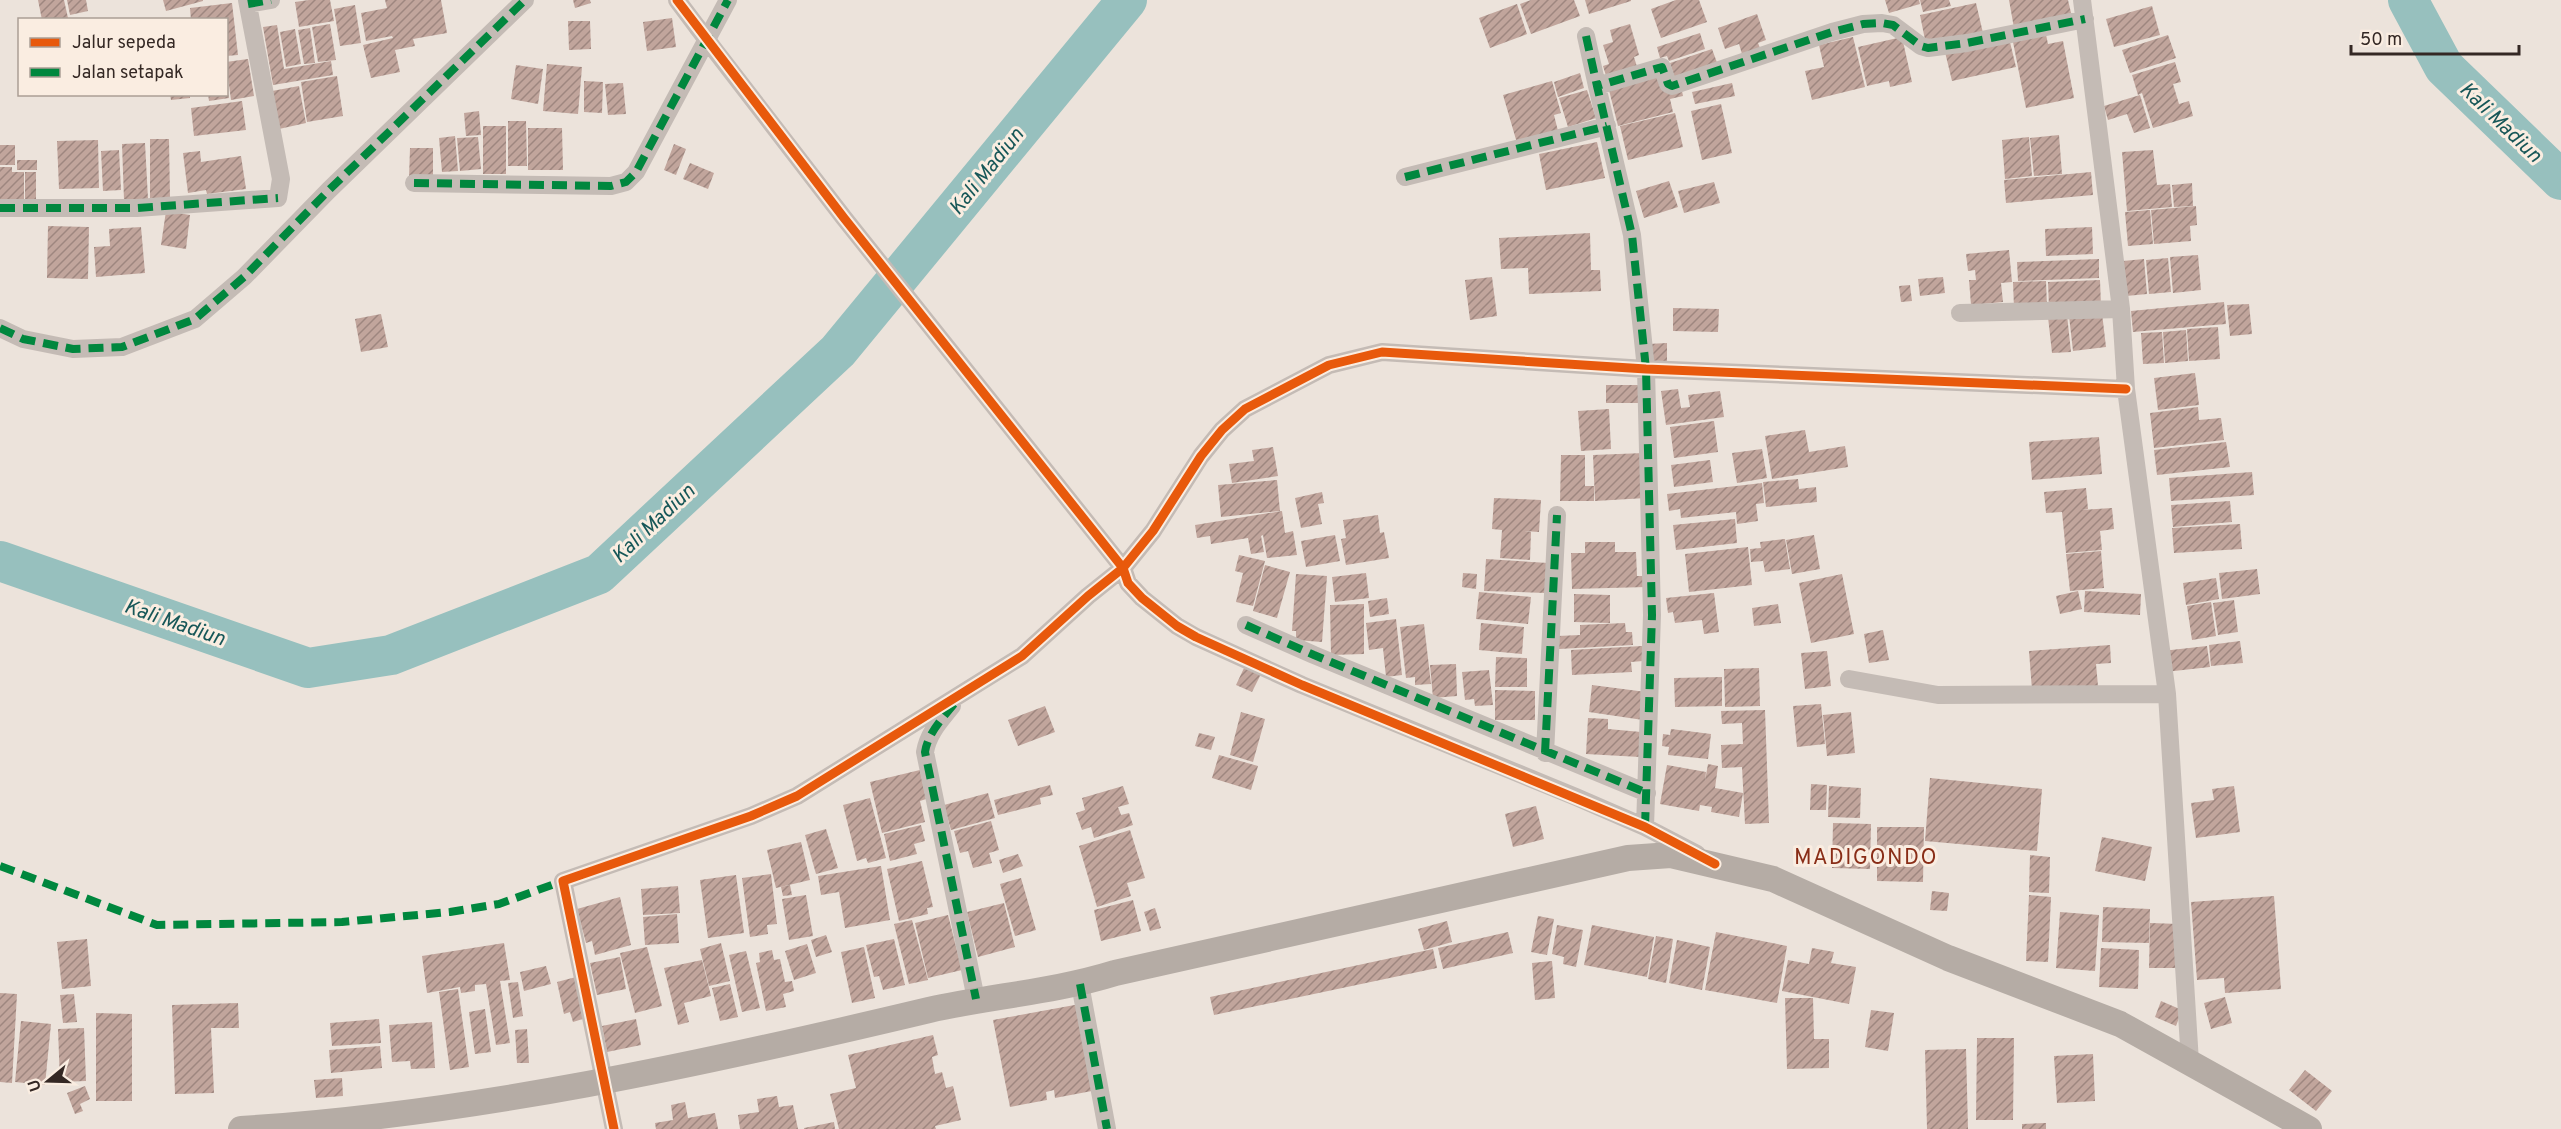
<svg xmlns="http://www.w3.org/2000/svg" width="2561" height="1129" font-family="Overpass,sans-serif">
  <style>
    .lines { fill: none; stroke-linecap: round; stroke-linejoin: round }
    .river { stroke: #97c0be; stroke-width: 40 }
    .building { fill: url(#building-hatch) }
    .minor { stroke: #c4bbb5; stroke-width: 18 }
    .secondary { stroke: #b5aca5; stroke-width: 26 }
    .minor-bridge { stroke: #c4bbb5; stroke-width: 18 }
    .quiet { stroke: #00873e; stroke-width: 8; stroke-dasharray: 15 8; stroke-linecap: butt }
    .cycleway-casing { stroke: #faede1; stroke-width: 13 }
    .cycleway { stroke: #e8590c; stroke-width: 9 }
    .labels { text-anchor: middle; stroke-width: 6; stroke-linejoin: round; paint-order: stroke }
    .water-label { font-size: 21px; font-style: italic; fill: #175758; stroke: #faede1 }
    .quarter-label { font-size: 22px; letter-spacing: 1.5px; fill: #892d17; stroke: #faede1 }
  </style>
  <defs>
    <pattern id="building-hatch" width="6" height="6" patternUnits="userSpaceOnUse" patternTransform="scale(1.5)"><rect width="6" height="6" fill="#c1a59c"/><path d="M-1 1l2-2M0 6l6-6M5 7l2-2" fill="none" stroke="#9e867f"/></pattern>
  </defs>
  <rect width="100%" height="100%" fill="#ece3db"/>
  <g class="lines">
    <path class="river" d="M2408,0l36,67 117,113
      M0,561l308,107 83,-13 208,-81 239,-223 289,-351"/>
  </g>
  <path class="building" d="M38,0h26l4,18 -26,2z
    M67,0h19l2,11 -18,4z
    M163,0h40v1l-37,10z
    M309,0h21l4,21 -35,6 -4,-25z
    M385,0h56l6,33 -34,6 2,7 -20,4 5,22 -29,6 -8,-33 30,-7 -1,-2 -26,5 -5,-28 26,-5z
    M573,0h17l1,3 -16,5z
    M1531,0h43l6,16 -49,18 -11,-30z
    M1585,0h46v1l-42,13z
    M1676,0h23l8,22 -46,16 -10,-29z
    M1885,0h34l1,4 -31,9z
    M1920,0h29l2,6 -28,6z
    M2009,0h59l4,17 -58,11z
    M232,3l6,52 -12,1v-36h-35l-1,-12z
    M1976,3l7,30 -57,12 -6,-30z
    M1517,4l10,30 -37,14 -11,-30z
    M355,5l6,38 -21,3 -6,-37z
    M2152,6l8,29 -46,12 -8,-28z
    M1757,14l9,26 -8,3 2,5 -18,6 -3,-10 -14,5 -7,-21z
    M672,18l4,29 -29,4 -4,-29z
    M568,21h22l1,28 -22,1z
    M330,24l6,36 -18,2 -6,-35z
    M1630,24l9,31 -5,2 4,13 -31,9 -4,-13 6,-2 -6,-19 10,-3 -3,-12z
    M277,25l7,44 47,-8 2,14 -60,10 -10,-58z
    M310,28l5,35 -11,1 -6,-34z
    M295,29l6,35 -15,3 -6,-35z
    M2045,30l3,14 15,-3 11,57 -48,10 -14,-71z
    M1700,33l5,16 -36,12 -2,-5 -7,2 -3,-11z
    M2168,35l8,23 -46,15 -8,-23z
    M1853,37l12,50 -53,13 -7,-29 19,-4 -5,-22z
    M1902,37l10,45 -22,5 -1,-6 -22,5 -9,-39z
    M2009,38l7,29 -64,14 -7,-29z
    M1712,49l7,19 -43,14 -6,-19z
    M248,59l6,37 -23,4 -5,-38z
    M2175,62l6,20 -8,2 6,20 10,-3 4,15 -40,12 -11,-35 -4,2 -6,-20z
    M547,64l35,3 -4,47 -35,-3z
    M516,65l27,4 -5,35 -27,-5z
    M1663,72l18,14 2,10 -13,3 3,13 -55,14 -10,-40z
    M1580,73l4,15 -26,9 -4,-15z
    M337,76l6,40 -36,6 -6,-40z
    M584,81l19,1 -1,31 -18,-1z
    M1552,81l9,32 -7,2 4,16 -41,12 -14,-48z
    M623,83l3,31 -18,1 -3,-31z
    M1732,83l3,13 -40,8 -3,-12z
    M299,86l7,37 -27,6 -7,-38z
    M1587,90l9,28 -28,9 -9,-29z
    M170,94h20v4l-19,2z
    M208,94h20l1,4 -20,3z
    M2140,95l10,33 -16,5 -7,-19 -19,6 -4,-14z
    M242,101l4,29 -52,6 -3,-28z
    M1721,104l11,49 -30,7 -11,-49z
    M479,111l2,24 -15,1 -2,-23z
    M1675,113l8,34 -55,13 -8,-34z
    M508,121h18l1,45h-19z
    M483,126h23v48h-23z
    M528,128h34l1,42h-35z
    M2059,135l3,39 -28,2 -4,-38z
    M455,136l3,35 -16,1 -3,-34z
    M478,137l3,32 -21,2 -3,-33z
    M2029,137l3,39 -27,3 -3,-39z
    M150,139h19l1,59 -20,1z
    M98,140l1,48 -40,1 -2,-48z
    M1597,142l8,36 -59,12 -7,-36z
    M145,143l3,56 -24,1 -2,-56z
    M674,144l12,5 -10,26 -12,-5z
    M0,145h15v20h-15z
    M410,148h23v31l-24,-1z
    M119,150l2,40 -18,1 -2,-40z
    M2153,150l4,35 13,-1 2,23 -45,4 -5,-59z
    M200,151l1,11 40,-6 5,33 -39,5 -1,-4 -18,3 -5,-40z
    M17,160h20v10h-20z
    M690,163l24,10 -6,16 -25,-10z
    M0,167h12v5h12v31l-24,-1z
    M25,172h11v32h-11z
    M2091,172l2,23 -87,8 -2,-23z
    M1669,181l9,26 -34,11 -8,-27z
    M1714,182l6,21 -36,10 -6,-22z
    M2192,183l1,23 -19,1 -2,-22z
    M2196,206l1,19 -7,1 1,15 -37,3 -3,-34z
    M2150,210l3,34 -25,2 -3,-34z
    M166,211l24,4 -4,34 -25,-4z
    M48,226l41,1 -1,52 -41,-1z
    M141,227l4,46 -49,4 -2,-30 16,-1 -1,-17z
    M2092,227l1,27 -47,2 -1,-27z
    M1590,233l1,37h9l1,21 -72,3 -1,-26 -27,1 -2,-31z
    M2009,250l3,32 -11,1 2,19 -32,3 -2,-25h7l-1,-10 -7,1 -2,-17z
    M2198,255l3,35 -28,3 -3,-36z
    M2168,258l3,34 -22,2 -3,-34z
    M2099,259v19l-81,3 -1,-19z
    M2144,259l3,35 -21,2 -3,-35z
    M1492,277l5,39 -27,4 -5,-40z
    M1943,277l2,16 -25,3 -2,-17z
    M2100,280l1,26 -52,2 -1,-26z
    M2046,281l1,26 -33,1 -1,-26z
    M1910,285l2,16 -11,1 -2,-16z
    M2224,302l2,22 -93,8 -2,-21z
    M2249,304l3,30 -22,2 -3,-31z
    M1673,308l46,1 -1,23 -45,-1z
    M2102,313l4,34 -33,4 -4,-35z
    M381,314l7,33 -27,5 -6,-33z
    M2067,315l4,37 -19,1 -4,-36z
    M2218,327l2,32 -31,2 -2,-32z
    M2186,330l2,31 -23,2 -2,-31z
    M2162,332l2,31 -21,1 -2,-31z
    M1667,343v18l-19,1v-18z
    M2195,373l4,32 -41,5 -4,-32z
    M1606,385h38v18h-38z
    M1678,389l3,19 9,-1 -2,-12 32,-4 4,26 -58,8 -5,-34z
    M2198,407l1,13 22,-2 3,22 -70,8 -4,-35z
    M1609,409l2,40 -30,2 -3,-40z
    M1714,421l4,31 -44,6 -4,-31z
    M1805,430l4,22 36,-6 3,21 -76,12 -7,-43z
    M2099,437l3,37 -70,6 -3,-38z
    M2226,442l4,25 -73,8 -3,-25z
    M1273,447l5,29 -46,7 -3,-19 25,-3 -2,-11z
    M1762,449l5,29 -30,5 -5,-30z
    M1644,453l2,45 -51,3 -2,-46z
    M1561,455h24v31h9v15h-34z
    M1710,460l3,22 -39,5 -3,-22z
    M2252,472l2,23 -83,6 -2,-23z
    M1798,479l1,10 17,-2 1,15 -51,5 -3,-25z
    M1277,480l3,31 -59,6 -3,-32z
    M1762,483l2,20 -8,1 2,17 -21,3 -1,-12 -55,6 -1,-9 -11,2 -2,-17z
    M2086,488l2,21 -7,1 31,-2 2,21 -14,2 2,19 -36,3 -4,-41 -16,1 -2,-21z
    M1322,492l2,11 -6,1 4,20 -21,4 -6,-30z
    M1494,498l47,2 -2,32 -15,-1 7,1 -1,28 -30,-2 2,-28 -10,-1z
    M2230,501l2,21 -59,5 -2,-22z
    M1282,511l3,22 8,-2 4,24 -30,3 -4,-23 -2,1 3,16 -13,2 -3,-16 -37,6 -1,-8 -13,2 -2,-13z
    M1378,515l2,18 4,-1 5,26 -43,7 -5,-26 5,-1 -3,-18z
    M1735,519l2,24 -61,7 -3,-25z
    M2240,524l2,25 -68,4 -2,-25z
    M1335,535l5,26 -34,6 -5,-26z
    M1814,535l6,34 -28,5 -6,-34z
    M1785,539l5,30 -25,3 -2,-11 -12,1 -1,-13 11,-1 -1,-6z
    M1585,542h30v10h21l1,24h10v11l-75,2 -1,-36h14z
    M1748,547l4,38 -63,7 -4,-38z
    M2101,551l3,37 -34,3 -4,-37z
    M1239,555l26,6 -12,45 -17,-4 7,-29 -8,-2z
    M1486,559l62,4 -2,30 -62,-2z
    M1265,565l25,7 -13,46 -24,-7z
    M2257,569l3,25 -38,5 -3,-26z
    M1366,573l3,25 -34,4 -3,-25z
    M1463,573l14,1 -1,15 -14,-2z
    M1296,574l31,2 -5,66 -26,-2v-9h-4z
    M1842,574l12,60 -43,9 -12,-60z
    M2216,578l3,21 -33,6 -3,-22z
    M2078,591l4,18 -22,5 -4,-18z
    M2085,591l56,3 -1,21 -56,-3z
    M1479,592l52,5 -3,27 -52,-5z
    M1714,593l5,39 -15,2 -2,-14 -27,3 -2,-11 -5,1 -2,-15z
    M1574,594l36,1v28l-36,-1z
    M1387,598l2,16 -19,3 -2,-16z
    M2234,600l4,32 -20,3 -5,-32z
    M2211,602l5,34 -24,4 -5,-34z
    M1364,604v50l-33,1 -1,-50z
    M1778,604l3,19 -27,3 -2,-18z
    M1396,619l6,56 -16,2 -3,-29 -14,2 -3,-27z
    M1481,623l43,4 -2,27 -43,-4z
    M1625,623l1,9h6l1,13 -74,4 -1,-13 22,-1v-10z
    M1424,624l7,60 -16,1v-8l-9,1 -6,-51z
    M1883,630l6,30 -20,3 -5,-29z
    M2240,641l3,22 -32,3 -2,-21z
    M2110,645l1,18 -15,1 2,22 -66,4 -3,-39z
    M1642,646l1,15 -12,1 1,10 -60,3 -1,-25z
    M2207,646l3,21 -45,5 -3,-21z
    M1827,651l4,35 -26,3 -4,-36z
    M1496,657l31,1v29h-32z
    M1456,664l1,32 -24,2 -3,-33z
    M1244,668l18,4 -10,20 -16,-7z
    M1759,668l1,38 -35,1 -1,-38z
    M1489,670l4,35 -18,1 -1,-7 -9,1 -3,-28z
    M1722,677v29l-47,1 -1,-29z
    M1592,685l54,7 -3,28 -54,-8z
    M1495,690l40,1v29h-40z
    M1821,704l4,40 -28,3 -4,-41z
    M1045,706l10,26 -37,14 -10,-26z
    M1765,710l4,113 -24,1 -3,-57 -20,1 -1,-23 22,-1 -1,-21 -20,1 -1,-13z
    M1241,712l24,7 -12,43 -23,-7z
    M1851,712l4,41 -28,3 -4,-41z
    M1588,718l20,1v10l33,3 -1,25 -54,-3z
    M1671,729l40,5 -3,25 -40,-4 1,-8 -7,-1 1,-12 7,1z
    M1199,733l16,4 -4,13 -16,-4z
    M1219,755l39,11 -7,24 -39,-12z
    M1708,764l10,2 -3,22 28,5 -4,24 -28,-5 1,-5 -12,-2 -1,6 -39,-7 7,-39 39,7 -1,9z
    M920,770l6,29 -6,2 5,21 -43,11 -12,-51z
    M1930,778l112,11 -5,62 -112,-10z
    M1811,784l16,1 -1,25h-16z
    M1050,785l3,10 -13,3 1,6 -43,11 -4,-15z
    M1123,786l6,18 -11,3 3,8 8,-2 4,12 -39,13 -3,-11 -9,3 -6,-17 9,-3 -3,-12z
    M1829,786l32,2 -1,30 -32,-1z
    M2234,786l6,46 -44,6 -5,-35 23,-3 -2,-11z
    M988,793l7,25 -44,12 -7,-25z
    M870,798l16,60 -18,5 -2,-5 -9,3 -14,-56z
    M1536,806l8,33 -31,8 -8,-33z
    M991,821l8,29 -10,3 3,10 -19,5 -5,-17 -8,2 -6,-22z
    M1833,823l38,1 -1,45 -38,-1z
    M921,825l4,16 -11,3 3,10 -27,7 -6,-27z
    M1877,827h47l-1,55 -46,-1z
    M826,829l12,39 -22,6 -11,-39z
    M1130,830l15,48 -18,5 4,13 -34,11 -18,-61z
    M2102,837l50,10 -7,34 -50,-10z
    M801,842l9,38 -34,8 -9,-38z
    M1018,854l5,12 -20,7 -4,-13z
    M2030,855l20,2 -1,36 -20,-1z
    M922,861l11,46 -6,1 1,6 -29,7 -12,-52z
    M881,866l9,54 -45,8 -6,-36 -18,3 -3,-19z
    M771,874l6,50 -10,1 1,9 -18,3 -8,-59z
    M736,875l8,58 -36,5 -8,-58z
    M1021,878l15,52 -21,6 -15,-52z
    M790,885l2,10 -9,1 -2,-9z
    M678,886l2,27 -37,2 -2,-26z
    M1932,891l17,2 -2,18 -17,-1z
    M806,895l7,41 -24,4 -7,-41z
    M2029,895l22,2 -3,65 -22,-1z
    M2274,896l7,93 -56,4 -1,-15 -27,2 -6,-78z
    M620,897l11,48 -36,10 -3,-14 -6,2 -9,-34z
    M1133,900l8,31 -40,10 -7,-31z
    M1004,903l11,44 -37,10 -11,-45z
    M2103,907l47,2 -1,34 -47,-1z
    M1155,908l6,20 -11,3 -6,-19z
    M2060,912l39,3 -4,56 -39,-3z
    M677,914l2,29 -34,2 -2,-28z
    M948,915l14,55 -34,8 -13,-55z
    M1538,916l16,3 -7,36 -16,-3z
    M912,920l16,60 -19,4 -15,-60z
    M1447,921l5,21 -28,8 -6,-21z
    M2150,923l30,1 -1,44h-30z
    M1557,925l26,5 -7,37 -13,-3 1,-7 -12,-3z
    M1592,925l62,12 -7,40 -63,-12z
    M1508,932l5,21 -70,16 -5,-21z
    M1716,932l71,14 -10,57 -72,-13z
    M826,935l6,17 -16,5 -5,-17z
    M1656,936l17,3 -7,44 -18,-4z
    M87,939l4,47 -29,3 -5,-47z
    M894,939l11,46 -22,5 -4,-14 -5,1 -8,-32z
    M1677,940l33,7 -8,43 -33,-7z
    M504,943l6,37 -10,1 10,62 -14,2 -10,-61 -11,1v6l-14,2 -1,-6 -33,6 -5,-37z
    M721,943l9,38 -21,5 -9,-37z
    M807,944l9,29 -22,7 -9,-29z
    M647,947l15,59 -27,7 -15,-60z
    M864,947l11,51 -23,5 -11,-51z
    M1812,948l22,4 -3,11 25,4 -7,37 -67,-13 6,-31 21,4z
    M2101,948l38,2 -1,39 -39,-2z
    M1433,949l4,19 -223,47 -4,-18z
    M772,950l2,10 6,-1 5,23 7,-1 2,10 -11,3 3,13 -20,4 -10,-48 4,-1 -1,-9z
    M746,951l14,57 -18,4 -13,-57z
    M620,957l6,32 -29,6 -7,-32z
    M702,960l9,36 -27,7 5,19 -11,3 -14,-57z
    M1552,961l3,37 -20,2 -3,-37z
    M546,966l5,18 -27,7 -4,-19z
    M576,977l10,41 -13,4 -3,-10 -6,2 -7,-32z
    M518,982l5,34 -10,2 -5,-35z
    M730,984l8,33 -18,4 -8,-33z
    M458,989l11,78 -19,3 -11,-78z
    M0,993l17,1 -5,89 -12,-1z
    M74,994l3,28 -14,1 -3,-28z
    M2225,997l7,26 -21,6 -7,-26z
    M1785,998h28l1,41h15v29l-42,1z
    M2161,1001l21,9 -6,16 -21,-9z
    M238,1003l1,25h-28l3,65 -39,1 -3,-89z
    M1080,1004l17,86 -42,8 -1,-8 -8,2 1,8 -37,7 -17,-87z
    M485,1009l6,43 -16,2 -6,-42z
    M1871,1010l23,3 -6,38 -23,-4z
    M96,1013l36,1v87h-36z
    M379,1019l2,24 -49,3 -2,-23z
    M636,1019l5,26 -34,7 -5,-26z
    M21,1021l30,3 -6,61 -30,-3z
    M432,1022l3,46 -24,1 -1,-8 -18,1 -3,-37z
    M84,1028l2,53 -26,1 -2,-53z
    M527,1029l2,34h-12l-2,-33z
    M933,1035l5,20 -6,2 3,17 7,-2 4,16 7,-2 8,34 -26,6 1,3h-97l-9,-35 26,-6 -8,-33z
    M1977,1038h37l-1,82h-37z
    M380,1046l2,22 -51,5 -2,-23z
    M1966,1049l2,80h-41l-2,-79z
    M2093,1054l2,47 -38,2 -3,-47z
    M2305,1070l27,21 -16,20 -27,-21z
    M342,1078l1,18 -27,2 -2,-18z
    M85,1086l5,13 -10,5 3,7 -8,3 -8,-21z
    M777,1096l2,11 14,-2 5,24h-58l-2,-14 21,-3 -2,-13z
    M685,1102l3,16 27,-5 3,16h-62l-1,-6 18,-3 -2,-15z
    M834,1122l1,7h-31v-1z
    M2046,1123v6h-24v-5z"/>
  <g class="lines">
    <path class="minor" d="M677,0l21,28
      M2082,0l39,309 5,80 41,305 23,368
      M248,4l23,-4
      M1586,36l11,50
      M710,44l134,174 279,350 5,15 14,15 35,28 19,11 106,48 274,112 69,30 52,27
      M1405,177l202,-51
      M414,183l197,3 15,-4 10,-10 92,-172
      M0,208h137l141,-10 3,-19 -34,-179
      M1960,313l161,-4
      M0,328l23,11 50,10 49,-2 73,-28 49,-42 85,-87 196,-190
      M1246,625l68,30 333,138
      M1849,679l89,16 229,-1
      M952,706c-11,14 -24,27 -27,46l51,247
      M1545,753l12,-238
      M1645,827l7,-212 -6,-246 -14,-134 -35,-149 65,-19 6,17 4,2 160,-54 31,-8 19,-1 11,2 28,21 7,2 39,-5 118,-24
      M1080,984l27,145
      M614,1129l-51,-248 188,-65 46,-20 225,-140 66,-60 35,-28 30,-37 48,-75 21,-26 23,-21 84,-44 53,-13 264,17 480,20"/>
    <path class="secondary" d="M241,1129c233,-15 461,-65 688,-119 62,-14 125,-18 186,-37l513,-115 43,-3 102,24 175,79 172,66 189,105"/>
    <path class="minor-bridge" d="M698,28l12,16"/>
    <path class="quiet" d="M248,4l23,-4
      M1586,36l11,50
      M1405,177l202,-51
      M414,183l197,3 15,-4 10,-10 92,-172
      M0,208h137l141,-10
      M0,328l23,11 50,10 49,-2 73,-28 49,-42 85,-87 196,-190
      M1246,625l68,30 333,138
      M954,704c-12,15 -26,29 -29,48l51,247
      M1545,753l12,-238
      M1645,827l7,-212 -6,-246 -14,-134 -35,-149 65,-19 6,17 4,2 160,-54 31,-8 19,-1 11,2 28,21 7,2 39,-5 118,-24
      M0,866l157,59 185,-3 108,-10 49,-8 64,-23
      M1080,984l27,145"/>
    <defs>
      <path id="cycleway" d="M677,0l167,218 279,350 5,15 14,15 35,28 19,11 106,48 343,142 70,37
        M614,1129l-51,-248 188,-65 46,-20 225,-140 66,-60 35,-28 30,-37 48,-75 21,-26 23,-21 84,-44 53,-13 264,17 480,20"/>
    </defs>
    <use href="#cycleway" class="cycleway-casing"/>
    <use href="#cycleway" class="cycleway"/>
  </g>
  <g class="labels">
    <g class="water-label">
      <text transform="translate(2501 122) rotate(44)" y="7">Kali Madiun</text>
      <text transform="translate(986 171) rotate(-51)" y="7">Kali Madiun</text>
      <text transform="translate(653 523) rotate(-43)" y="7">Kali Madiun</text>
      <text transform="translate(175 622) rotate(19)" y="7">Kali Madiun</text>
    </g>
    <g class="quarter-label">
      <text x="1866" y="864">MADIGONDO</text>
    </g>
  </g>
  <rect x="18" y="18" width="210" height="78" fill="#faede1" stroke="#ab9e95" stroke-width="1.5"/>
  <rect x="30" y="38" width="30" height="9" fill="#e8590c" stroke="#ab9e95" stroke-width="1.5"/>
  <text x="72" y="48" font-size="18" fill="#342824">Jalur sepeda</text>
  <rect x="30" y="68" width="30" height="9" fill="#00873e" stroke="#ab9e95" stroke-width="1.5"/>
  <text x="72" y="78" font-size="18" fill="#342824">Jalan setapak</text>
  <g transform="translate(48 1081) rotate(251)" stroke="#faede1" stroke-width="4.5" paint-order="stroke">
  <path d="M0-4.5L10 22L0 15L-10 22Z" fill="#342824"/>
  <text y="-9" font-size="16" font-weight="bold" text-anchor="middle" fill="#342824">U</text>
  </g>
  <path d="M2351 45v9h168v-9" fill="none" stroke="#342824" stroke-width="3"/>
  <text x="2360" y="45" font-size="18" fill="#342824" stroke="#faede1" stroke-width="4.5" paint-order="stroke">50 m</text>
</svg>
